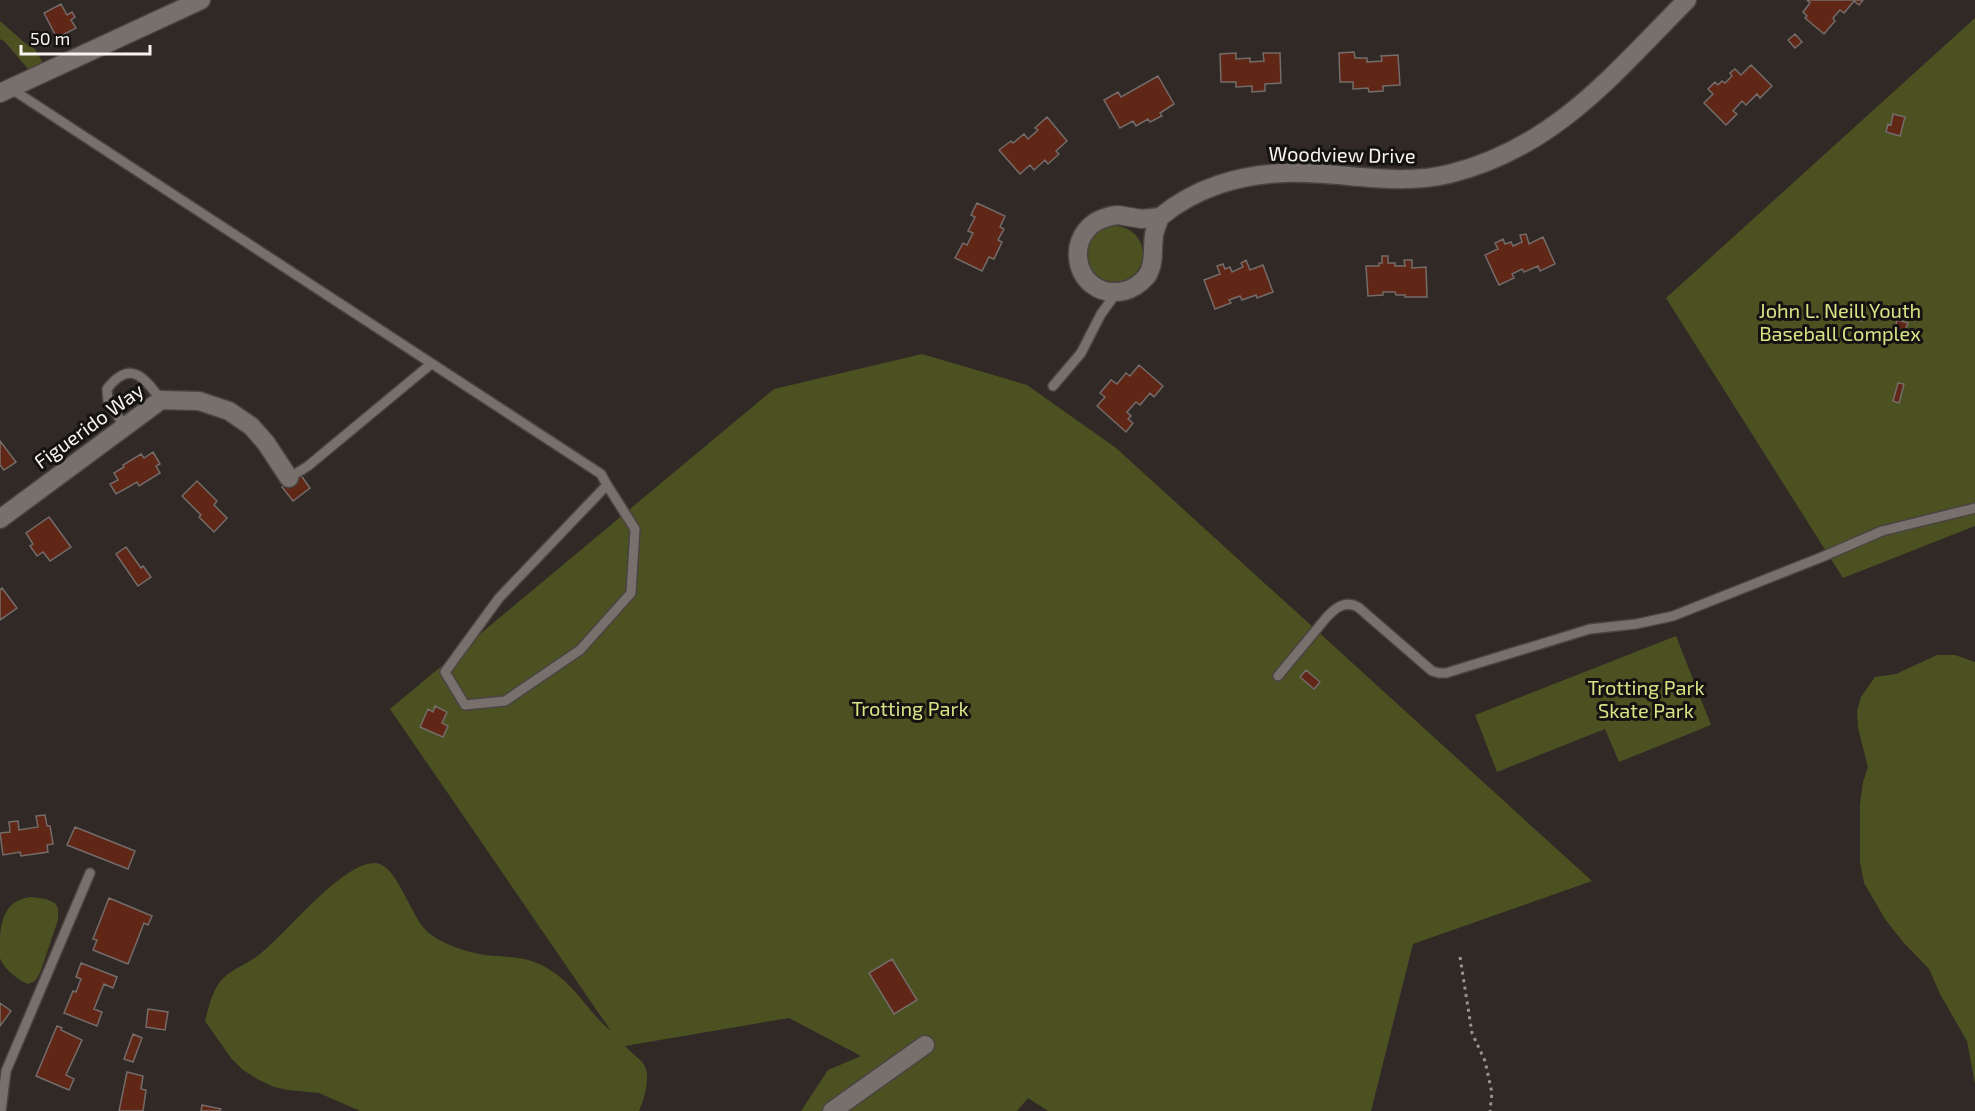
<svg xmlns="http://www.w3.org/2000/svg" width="1975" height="1111" font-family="'Exo 2',sans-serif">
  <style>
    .green { fill: #4c5121 }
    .building { fill: #602616; stroke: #746c6a; stroke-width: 1.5 }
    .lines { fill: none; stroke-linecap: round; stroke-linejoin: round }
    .lane-casing { stroke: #494441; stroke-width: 12 }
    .street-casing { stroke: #494441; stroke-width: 21 }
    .path { stroke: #9a9593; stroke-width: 3; stroke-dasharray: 3 4.5; stroke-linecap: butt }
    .lane { stroke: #77706c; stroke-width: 9 }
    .street { stroke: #77706c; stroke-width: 18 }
    .labels { text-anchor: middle; stroke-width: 6; stroke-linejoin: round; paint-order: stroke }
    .street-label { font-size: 20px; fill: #f7f3f1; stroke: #151311 }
    .park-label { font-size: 20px; fill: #d8e386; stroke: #151311 }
  </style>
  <rect width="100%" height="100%" fill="#302926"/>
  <path class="green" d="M1975,18v508l-132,52 -177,-280z
    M0,21l25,22 10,6 8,14 -14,7 -24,-28 -5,-3z
    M1087 254a28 28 0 1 1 56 0a28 28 0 1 1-56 0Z
    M922,354l105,31 89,63 476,433 -179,63 -42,167h-323l-20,-13 -11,13h-216l27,-41 33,-14 -72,-38 -164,28c5,6 13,11 18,17 9,12 1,36 -4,48h-279l-41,-18 -31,-3 -14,-3 -15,-7 -16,-10 -12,-12 -26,-37c3,-12 7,-28 14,-38 11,-14 28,-18 41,-29 26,-20 83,-93 116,-91 22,2 35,57 54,71 15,11 36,18 55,21 16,2 33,1 49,7 38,14 49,46 77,69l-221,-322 384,-320z
    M1676,636l35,89 -92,37 -14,-33 -108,43 -22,-57z
    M1937,655h18l20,7v422l-8,-43 -27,-47 -11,-25 -26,-27 -18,-23 -21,-36 -4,-21v-58l3,-22 5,-15 -10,-39 -1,-17 4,-14 14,-20 21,-3z
    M31,897l15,2 9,4 3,5v12l-18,53 -5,8 -7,3c-10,-4 -25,-16 -28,-26 0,-4 0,-11 0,-15 0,-22 5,-43 31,-46z"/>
  <path class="building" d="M1807,0h56l-4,5 -5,-4 -10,12 -4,-3 -7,8 2,3 -11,13 -19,-16 2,-2 -4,-4 7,-9z
    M61,4l6,11 5,-3 3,5 -4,3 5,8 -19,10 -13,-25z
    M1795,34l7,8 -7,6 -7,-8z
    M1354,52l1,6h12v4l15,-1 -1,-5 17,-1 2,30 -17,1v5l-14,1 -1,-4 -15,1v-7h-13l-1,-29z
    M1236,53v6l14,-1v4l14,-1 -1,-8h17l1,30 -16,1v7l-13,1v-6l-16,1v-5h-15l-1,-28z
    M1751,65l21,21 -12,12 -3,-4 -11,11 -4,-4 -9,10 4,3 -11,11 -22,-22 9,-9 -5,-5 7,-7 3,3 4,-4 3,2 7,-7 -2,-3 5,-4 6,6z
    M1158,76l16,28 -14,9 2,3 -12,6 -2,-3 -12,7 -3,-5 -13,7 -16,-28 14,-8 3,5z
    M1893,114l12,3 -5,19 -14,-4 2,-8 3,1z
    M1047,117l20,24 -11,10 3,3 -11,10 -3,-4 -11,10 -4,-5 -10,9 -21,-24 12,-9 2,2 11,-9 4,5 10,-9 -3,-2z
    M977,203l28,13 -5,11 4,2 -6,11 4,2 -8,17 -5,-2 -7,14 -27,-13 8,-15 4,2 6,-12 -5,-2 7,-14 -4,-2z
    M1526,234l3,10 14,-7 12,27 -15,7 -2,-5 -14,6 -2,-3 -10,5 2,4 -15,7 -14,-30 13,-6 -3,-6 8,-4 2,5 6,-2 2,4 9,-4 -2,-7z
    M1382,256h6v7h7v3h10l-1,-6h8v8l14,-1 1,30h-22v-2h-9l-1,-3h-12v3l-15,1 -2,-30h13v-3h3z
    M1246,260l4,10 13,-5 10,27 -16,6 -1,-3 -14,5 -2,-4 -11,4 2,3 -16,6 -11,-29 16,-6 -3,-8 6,-2 2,5 5,-2 2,5 11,-5 -2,-4z
    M1845,310l18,5 -1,6 -18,-5z
    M1897,320l11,3 -3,8 -10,-2z
    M1139,365l24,21 -9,11 -4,-4 -10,12 -4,-3 -9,10 4,4 -3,3 5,4 -7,9 -29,-26 8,-9 -5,-4 11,-13 6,4 9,-11 4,3z
    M1898,383l6,1 -5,19 -6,-2z
    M0,441l16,21 -12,8 -4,-5z
    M153,452l7,12 -4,2 4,7 -21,13 -2,-4 -21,12 -6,-10 8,-4 -4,-7 10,-6 -1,-2 18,-11 3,4z
    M300,474l10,14 -17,13 -11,-14z
    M197,481l20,20 -3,4 13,13 -13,14 -15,-15 2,-2 -19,-19z
    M49,517l22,30 -21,14 -7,-9 -6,4 -7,-10 3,-2 -7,-11z
    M126,547l15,21 2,-2 8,11 -13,9 -22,-32z
    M2,588l15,20 -17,12v-30z
    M1306,670l14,12 -6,7 -14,-12z
    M435,706l12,6 -5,11 6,3 -5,11 -23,-10 8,-18 5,3z
    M45,815l2,11h3l3,18 -6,1 1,7 -27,4 -1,-4 -17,3 -3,-22 10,-1 -1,-10 9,-1 1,9 19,-3 -2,-11z
    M75,827l60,24 -7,18 -61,-24z
    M109,898l43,18 -4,9 -4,-2 -16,41 -35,-14 4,-10 -4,-1z
    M892,959l25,41 -23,14 -25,-41z
    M81,963l36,14 -4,11 -9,-4 -10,25 8,3 -5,14 -33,-13 9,-22 3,1 5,-13 -5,-2z
    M0,1003l11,8 -11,15z
    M148,1009l20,3 -3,18 -19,-3z
    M57,1026l5,2 -1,2 21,10 -16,35 8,4 -5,11 -33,-14z
    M133,1034l9,4 -9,24 -9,-3z
    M127,1072l16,4 -2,13 5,1 -3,21h-24z
    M202,1105l19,4 -1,2h-19z"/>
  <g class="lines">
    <defs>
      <path id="lane" d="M10,88l591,386 6,11 -108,113 -54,74 20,33 40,-4 75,-51 51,-57 4,-64 -28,-44
        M1053,386l28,-33 20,-39 16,-22
        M125,427l-17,-26 -1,-12c23,-30 37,-12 54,11
        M289,478l19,-12 123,-102
        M1278,676l48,-58c9,-10 19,-18 32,-11l74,64 7,2h7l144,-44 46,-5 37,-8 149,-59 60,-26 93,-23
        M1,1111l5,-40 84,-198"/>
      <path id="street" d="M0,93l201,-93
        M1118,215l24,4 18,-2c-2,6 -5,12 -6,18 -2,15 1,28 -7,41 -6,7 -14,13 -23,15 -53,11 -67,-70 -6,-76z
        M1160,217c35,-29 80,-43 126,-44 54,-2 109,14 163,1 106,-26 165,-101 238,-174
        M0,519l161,-119 38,1 30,10 22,15 15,17 23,35
        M832,1111l93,-66"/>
    </defs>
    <use href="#lane" class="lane-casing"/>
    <use href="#street" class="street-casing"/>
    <path class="path" d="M1460,957l12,76 13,28 7,32 -2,18"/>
    <use href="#lane" class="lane"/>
    <use href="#street" class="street"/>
  </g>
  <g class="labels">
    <g class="street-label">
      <text transform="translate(1342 155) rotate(1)" y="7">Woodview Drive</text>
      <text transform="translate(89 426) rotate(-36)" y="7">Figuerido Way</text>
    </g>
    <g class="park-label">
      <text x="1840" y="318">John L. Neill Youth<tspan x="1840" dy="23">Baseball Complex</tspan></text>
      <text x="1646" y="695">Trotting Park<tspan x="1646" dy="23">Skate Park</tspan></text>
      <text x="910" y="716">Trotting Park</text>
    </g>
  </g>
  <path d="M21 45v9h129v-9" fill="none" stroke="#f7f3f1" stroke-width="3"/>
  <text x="30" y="45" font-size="18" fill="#f7f3f1" stroke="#151311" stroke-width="4.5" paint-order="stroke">50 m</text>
</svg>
